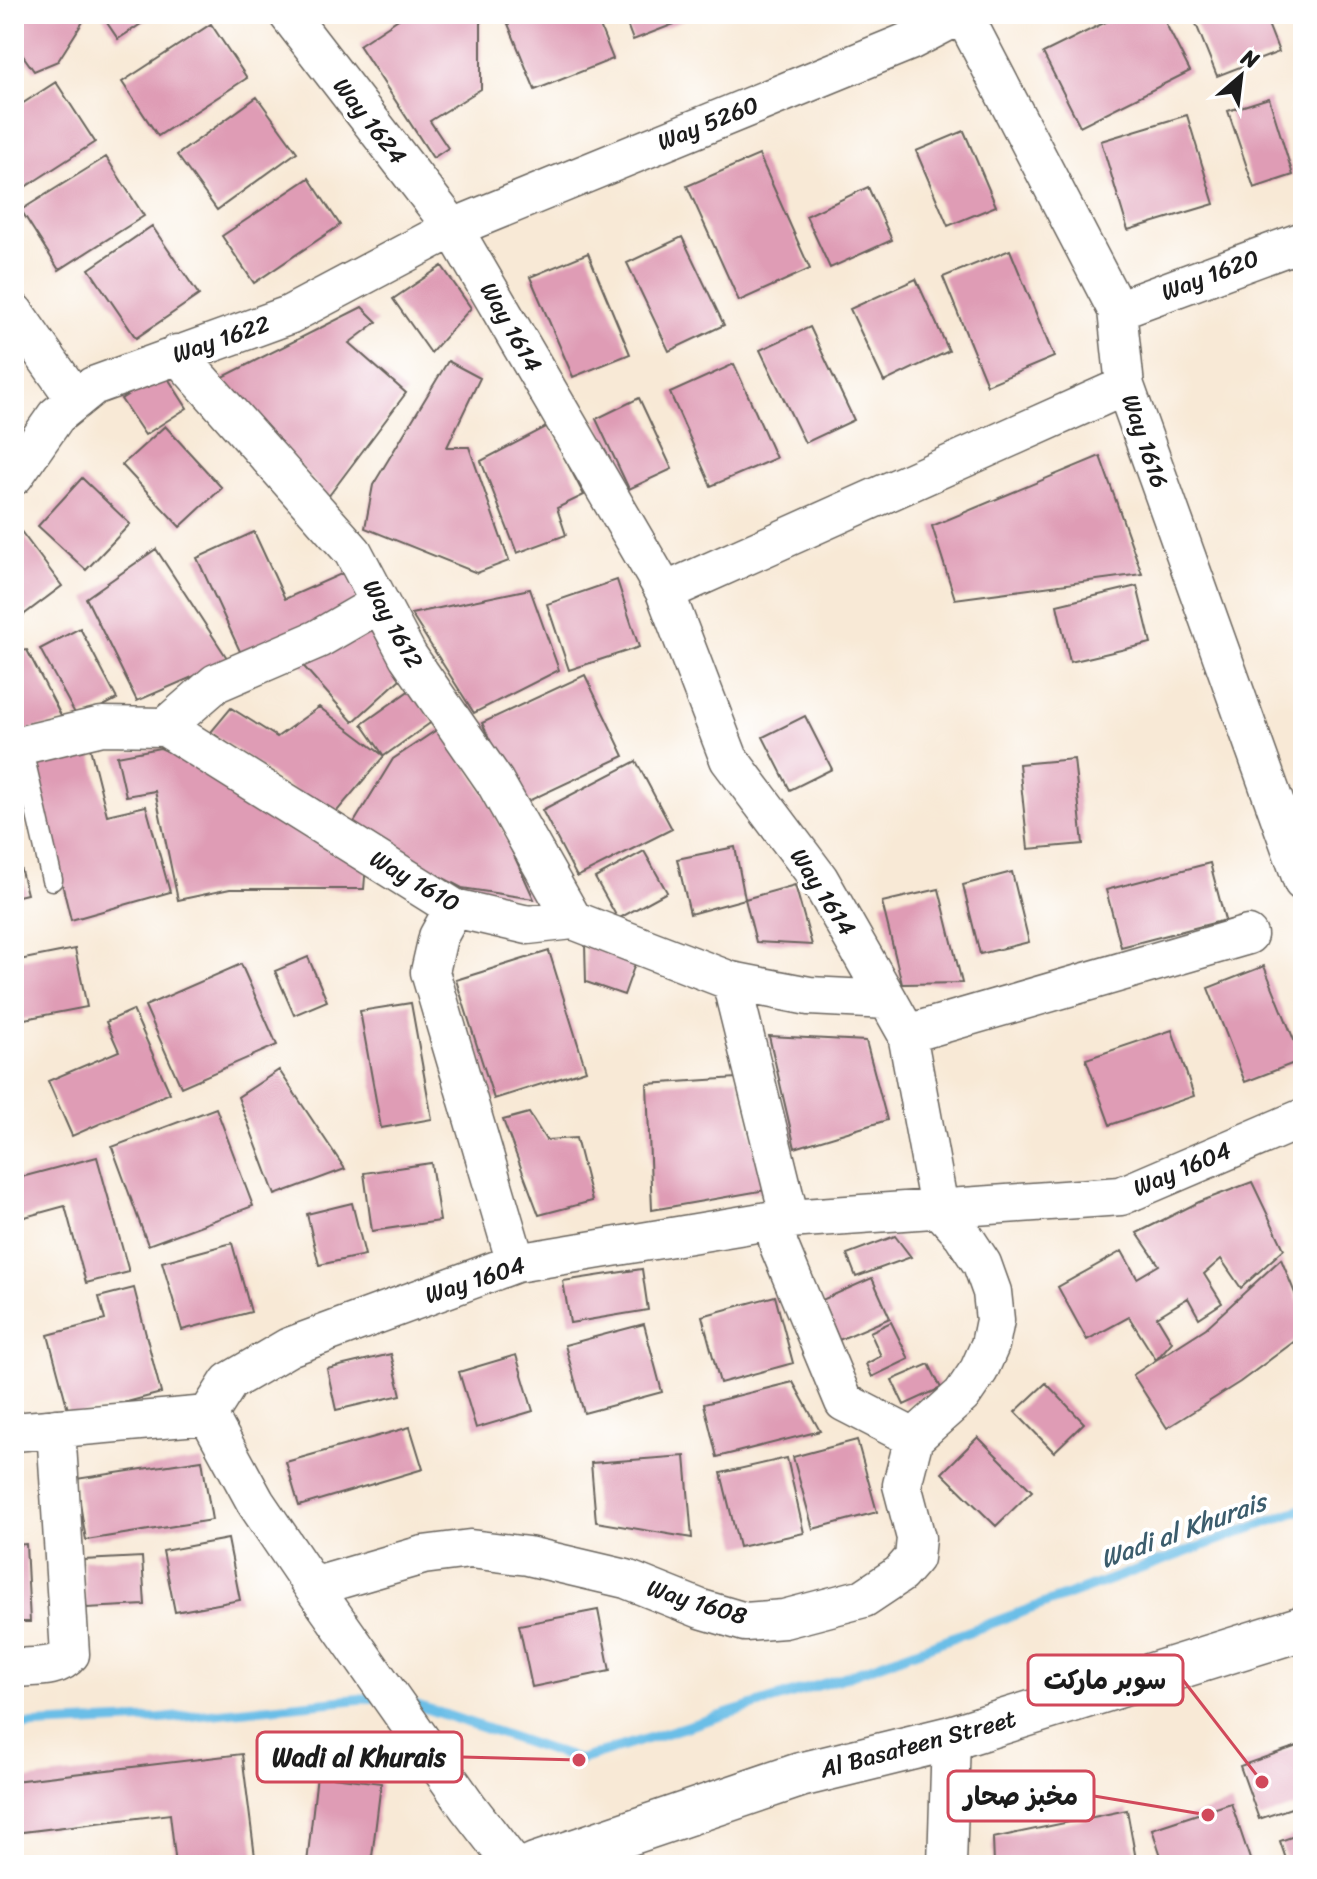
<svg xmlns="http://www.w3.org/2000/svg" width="1317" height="1879" font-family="Sriracha,'Playpen Sans Arabic',sans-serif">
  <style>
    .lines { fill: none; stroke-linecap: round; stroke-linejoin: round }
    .stream { stroke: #6bbee7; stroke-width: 10 }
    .building { fill: #df9cb5 }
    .service-casing { stroke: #69645d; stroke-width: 23 }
    .minor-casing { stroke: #69645d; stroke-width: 41 }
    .tertiary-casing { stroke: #69645d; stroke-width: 47 }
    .service { stroke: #fff; stroke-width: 20 }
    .minor { stroke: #fff; stroke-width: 38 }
    .tertiary { stroke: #fff; stroke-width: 44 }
    .labels { text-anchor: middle; stroke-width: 8; stroke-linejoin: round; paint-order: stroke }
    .street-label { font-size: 24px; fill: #1c1c1c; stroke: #fff }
    .water-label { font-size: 26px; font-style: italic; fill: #3c5d6d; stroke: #fff }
    .leader { fill: none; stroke: #d1495b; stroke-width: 3 }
    .callout-dot { fill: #d1495b; stroke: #fff; stroke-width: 3 }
    .callout { fill: #fff; stroke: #d1495b; stroke-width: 3 }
    .callout-label { font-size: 26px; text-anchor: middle; font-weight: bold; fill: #1c1c1c }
  </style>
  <rect width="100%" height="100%" fill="#fff"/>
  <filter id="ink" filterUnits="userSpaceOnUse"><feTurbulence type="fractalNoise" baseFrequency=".0125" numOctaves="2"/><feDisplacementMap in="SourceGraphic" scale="16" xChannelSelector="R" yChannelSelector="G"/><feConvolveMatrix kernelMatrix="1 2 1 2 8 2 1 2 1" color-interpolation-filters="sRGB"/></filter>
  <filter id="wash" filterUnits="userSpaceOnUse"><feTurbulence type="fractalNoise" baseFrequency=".006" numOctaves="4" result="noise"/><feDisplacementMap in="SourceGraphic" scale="32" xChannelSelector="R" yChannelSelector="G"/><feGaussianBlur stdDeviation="1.8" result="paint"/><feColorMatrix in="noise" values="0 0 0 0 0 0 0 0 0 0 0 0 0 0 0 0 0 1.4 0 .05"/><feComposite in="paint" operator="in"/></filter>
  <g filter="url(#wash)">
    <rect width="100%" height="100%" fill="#f8e9d6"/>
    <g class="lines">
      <path class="stream" d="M410,1703l169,57 260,-81 464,-170
        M14,1726l147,-7 218,-22"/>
    </g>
    <g id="blocks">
      <path class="building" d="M14,14h70l2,3 -28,44 -24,10 -20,-28z
        M101,14h55l-38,25z
        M406,14h69l6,8v67l-51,32 18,27 -15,10 -74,-113z
        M504,14h91l18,45 -78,31z
        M623,14h77l-67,26z
        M1122,14h39l29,57 -110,55 -37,-73z
        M1192,14h72l15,38 -62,24z
        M211,24l36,54 -89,58 -36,-54z
        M56,82l39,60 -79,51 -2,-3v-81z
        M257,97l40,55 -80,58 -40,-55z
        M1269,98l24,77 -39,13 -26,-77z
        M1187,115l27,89 -86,26 -27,-89z
        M964,131l32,75 -48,20 -32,-75z
        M759,155l51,114 -71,32 -52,-115z
        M106,157l38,59 -85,54 -38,-60z
        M309,178l31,47 -86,58 -32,-47z
        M868,187l24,53 -62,28 -24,-52z
        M152,226l47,69 -63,43 -47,-69z
        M682,237l42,88 -55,26 -42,-88z
        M1010,250l44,107 -67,28 -44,-108z
        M588,253l42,101 -57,23 -43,-100z
        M442,266l29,42 -40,45 -38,-54z
        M916,279l33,72 -65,31 -34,-73z
        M362,307l15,15 -28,21 57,50 -78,104 -107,-119z
        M810,327l44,93 -49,23 -45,-93z
        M448,361l32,17 -33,69h22l40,114 -32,12 -112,-45 8,-43z
        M734,364l42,94 -65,28 -41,-93z
        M164,372l23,36 -42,27 -24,-36z
        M639,398l33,71 -43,20 -33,-70z
        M165,426l57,62 -42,39 -58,-62z
        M548,426l36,69 -27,13 9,27 -49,18 -36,-92z
        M1100,456l42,118 -187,25 -23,-73z
        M82,478l48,46 -44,46 -48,-44z
        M14,522l48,64 -48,36z
        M254,532l31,67 65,-29 16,36 -122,54 -47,-102z
        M156,549l73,112 -92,40 -51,-103z
        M617,580l22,67 -70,23 -22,-66z
        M1137,586l14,57 -81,19 -13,-57z
        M530,589l29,81 -85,43 -63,-99z
        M370,626l30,53 -47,43 -54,-61z
        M80,628l37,71 -39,20 -38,-70z
        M27,650l37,71 -50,13v-82z
        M585,675l39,81 -104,49 -38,-82z
        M410,690l23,31 -49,35 -52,61 -121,-85 20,-24 46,29 42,-30 65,49 -22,-32z
        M805,716l27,53 -42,21 -27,-53z
        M441,727l47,72 46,100 -72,-11 -112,-59 43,-70z
        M87,736l20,79 39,-9 24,86 -99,28 -42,-170z
        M160,748l44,18 162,98 -2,25h-134l-52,11 -23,-109 -29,5 -9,-40z
        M1074,759l9,85 -55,5 -9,-85z
        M636,761l36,68 -95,48 -35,-67z
        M14,844l13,50 -13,3z
        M735,847l10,52 -55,15 -13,-55z
        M644,851l23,41 -49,27 -23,-41z
        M1210,863l15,57 -104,27 -15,-57z
        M1012,872l17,70 -49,12 -17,-69z
        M795,885l17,60 -56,-3 -11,-43z
        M939,889l23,94 -60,1 -20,-82z
        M585,944l51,17 -12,34 -38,-13z
        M75,949l12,58 -73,14v-60z
        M549,951l37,119 -92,29 -38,-119z
        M308,957l19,44 -33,14 -19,-44z
        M241,964l36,81 -96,42 -36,-81z
        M1264,966l38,94 -57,22 -37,-94z
        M411,1003l21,116 -51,9 -21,-117z
        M133,1010l37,83 -98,43 -24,-55 71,-30 -13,-29z
        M1172,1030l22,66 -84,29 -24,-66z
        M769,1036l97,5 21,79 -92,28z
        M279,1070l66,99 -70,26 -37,-98z
        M737,1078l29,112 -114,20 -5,-126z
        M216,1108l37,98 -105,39 -36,-98z
        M529,1113l17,27 30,-2 16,63 -53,14 -36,-95z
        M97,1157l32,115 -43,11 -21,-77 -51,14v-41z
        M431,1163l9,58 -68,10 -8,-58z
        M1252,1182l32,67 -43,39 -20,-29 -17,15 18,29 -23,15 -11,-20 -31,19 15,25 -16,18 50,-32 75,-69 22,54v22l-63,47 -73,46 -34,-53 23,-15 -27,-43 -42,23 -29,-53 64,-36 15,27 22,-13 -22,-32 62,-31z
        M352,1203l13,52 -46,10 -12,-51z
        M895,1236l16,21 -55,20 -9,-23z
        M232,1243l19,69 -69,18 -20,-68z
        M642,1269l6,41 -78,13 -7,-42z
        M872,1278l18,40 -51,22 -17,-40z
        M134,1288l27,105 -91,24 -22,-82 57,-15 -6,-23z
        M775,1296l18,67 -73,20 -18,-67z
        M891,1322l18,37 -37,18 -6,-13 15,-8 -11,-24z
        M644,1324l18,68 -78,21 -19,-68z
        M391,1354l10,41 -65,15 -9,-41z
        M516,1355l17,56 -57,17 -17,-56z
        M929,1364l12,24 -37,17 -12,-25z
        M793,1382l27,49 -103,26 -13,-53z
        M1046,1383l38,40 -30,29 -39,-40z
        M410,1427l13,42 -124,37 -13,-44z
        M978,1437l54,54 -36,35 -54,-53z
        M857,1440l20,72 -64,17 -20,-72z
        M685,1456l7,82 -96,-16 -5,-59z
        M787,1458l17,75 -65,14 -18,-74z
        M202,1460l10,60 -126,20 -10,-61z
        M228,1539l12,61 -65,12 -12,-61z
        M26,1544l4,78h-16v-77z
        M142,1557l3,48 -59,3 -3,-48z
        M598,1610l12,61 -78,16 -13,-62z
        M1303,1744v60l-44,15 -19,-53z
        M242,1754l14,111h-80l-6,-51 -156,19v-52z
        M317,1775l64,8 -10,82 -64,-2z
        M1231,1803l21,62h-88l-12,-36z
        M1127,1810l10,55h-143l-1,-27z
        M1303,1833v32h-15l-8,-24z
        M835,1858l48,5v2h-49z"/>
    </g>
  </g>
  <g filter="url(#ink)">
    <use href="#blocks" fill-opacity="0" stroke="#69645d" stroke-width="2"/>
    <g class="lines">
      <defs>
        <path id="service" d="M21,745l31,135"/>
        <path id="minor" d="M288,14l165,214 212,364 64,167 90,120 69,121 19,34 32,174 24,27 19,29 10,28 3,28 -5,25 -11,25 -17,25 -48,43 -12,47 14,53 -2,20 -14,16 -36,24 -80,21 -39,3 -44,-13 -75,-30 -98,-23 -58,-7 -47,6 -110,32
          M963,14l154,296 8,76 178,496
          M1117,310l186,-69
          M14,312l62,88
          M177,354l176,198 55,104 87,126 78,138
          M14,476l42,-60 37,-30 196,-71 164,-87 457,-187 52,-27
          M665,592l460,-206
          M165,727l51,-44 102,-44 62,-36
          M14,747l88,-21 63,1 289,181 74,17 45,-5 158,61 78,15 79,4
          M454,908l-16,29 -8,35 86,291
          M731,981l59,238
          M907,1034l341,-99
          M774,1220l5,26 65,156 70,36
          M14,1432l194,-17
          M14,1668c19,-2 43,2 56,-14l-14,-226
          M513,1865l-45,-58 -155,-220 -57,-84 -48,-88 21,-33 60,-35 227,-84 258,-43 347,-24 182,-78
          M947,1865l4,-127"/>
        <path id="tertiary" d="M535,1865l265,-90 151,-37 352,-110"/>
      </defs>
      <use href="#service" class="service-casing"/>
      <use href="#minor" class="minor-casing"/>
      <use href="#tertiary" class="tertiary-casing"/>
      <use href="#service" class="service"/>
      <use href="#minor" class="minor"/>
      <use href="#tertiary" class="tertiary"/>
    </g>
  </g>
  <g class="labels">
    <g class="street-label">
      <text transform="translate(370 121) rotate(52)" y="8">Way 1624</text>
      <text transform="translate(708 123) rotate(-22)" y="8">Way 5260</text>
      <text transform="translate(1210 275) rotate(-21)" y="8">Way 1620</text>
      <text transform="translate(511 327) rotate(60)" y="8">Way 1614</text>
      <text transform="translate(221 339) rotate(-19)" y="8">Way 1622</text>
      <text transform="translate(1145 441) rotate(71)" y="8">Way 1616</text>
      <text transform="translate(393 624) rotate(61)" y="8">Way 1612</text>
      <text transform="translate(415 881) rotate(30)" y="8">Way 1610</text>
      <text transform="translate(823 892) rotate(57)" y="8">Way 1614</text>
      <text transform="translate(1182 1169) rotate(-23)" y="8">Way 1604</text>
      <text transform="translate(475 1280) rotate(-18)" y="8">Way 1604</text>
      <text transform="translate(697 1602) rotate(17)" y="8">Way 1608</text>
      <text transform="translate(918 1744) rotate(-15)" y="8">Al Basateen Street</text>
    </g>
    <g class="water-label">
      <text transform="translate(1183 1530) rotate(-20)" y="9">Wadi al Khurais</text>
    </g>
  </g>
  <path class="leader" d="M1262 1782L1183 1680M579 1760L462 1757M1208 1815L1094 1796"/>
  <g class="callout-dot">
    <circle cx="1262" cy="1782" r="8"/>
    <circle cx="579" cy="1760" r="8"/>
    <circle cx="1208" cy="1815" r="8"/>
  </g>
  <g class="callout">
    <rect x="1028" y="1655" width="155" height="50" rx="8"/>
    <rect x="257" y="1732" width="205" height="50" rx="8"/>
    <rect x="948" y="1771" width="146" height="50" rx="8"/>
  </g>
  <g class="callout-label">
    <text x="1105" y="1689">سوبر ماركت</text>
    <text x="359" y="1766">Wadi al Khurais</text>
    <text x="1021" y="1805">مخبز صحار</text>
  </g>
  <rect width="1317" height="1879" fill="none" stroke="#fff" stroke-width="48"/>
  <g transform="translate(1241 76) rotate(28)" stroke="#ffffff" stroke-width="6" paint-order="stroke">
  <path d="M0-6L14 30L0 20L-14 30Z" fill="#1c1c1c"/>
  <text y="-12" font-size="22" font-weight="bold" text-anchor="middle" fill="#1c1c1c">N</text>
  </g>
</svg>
